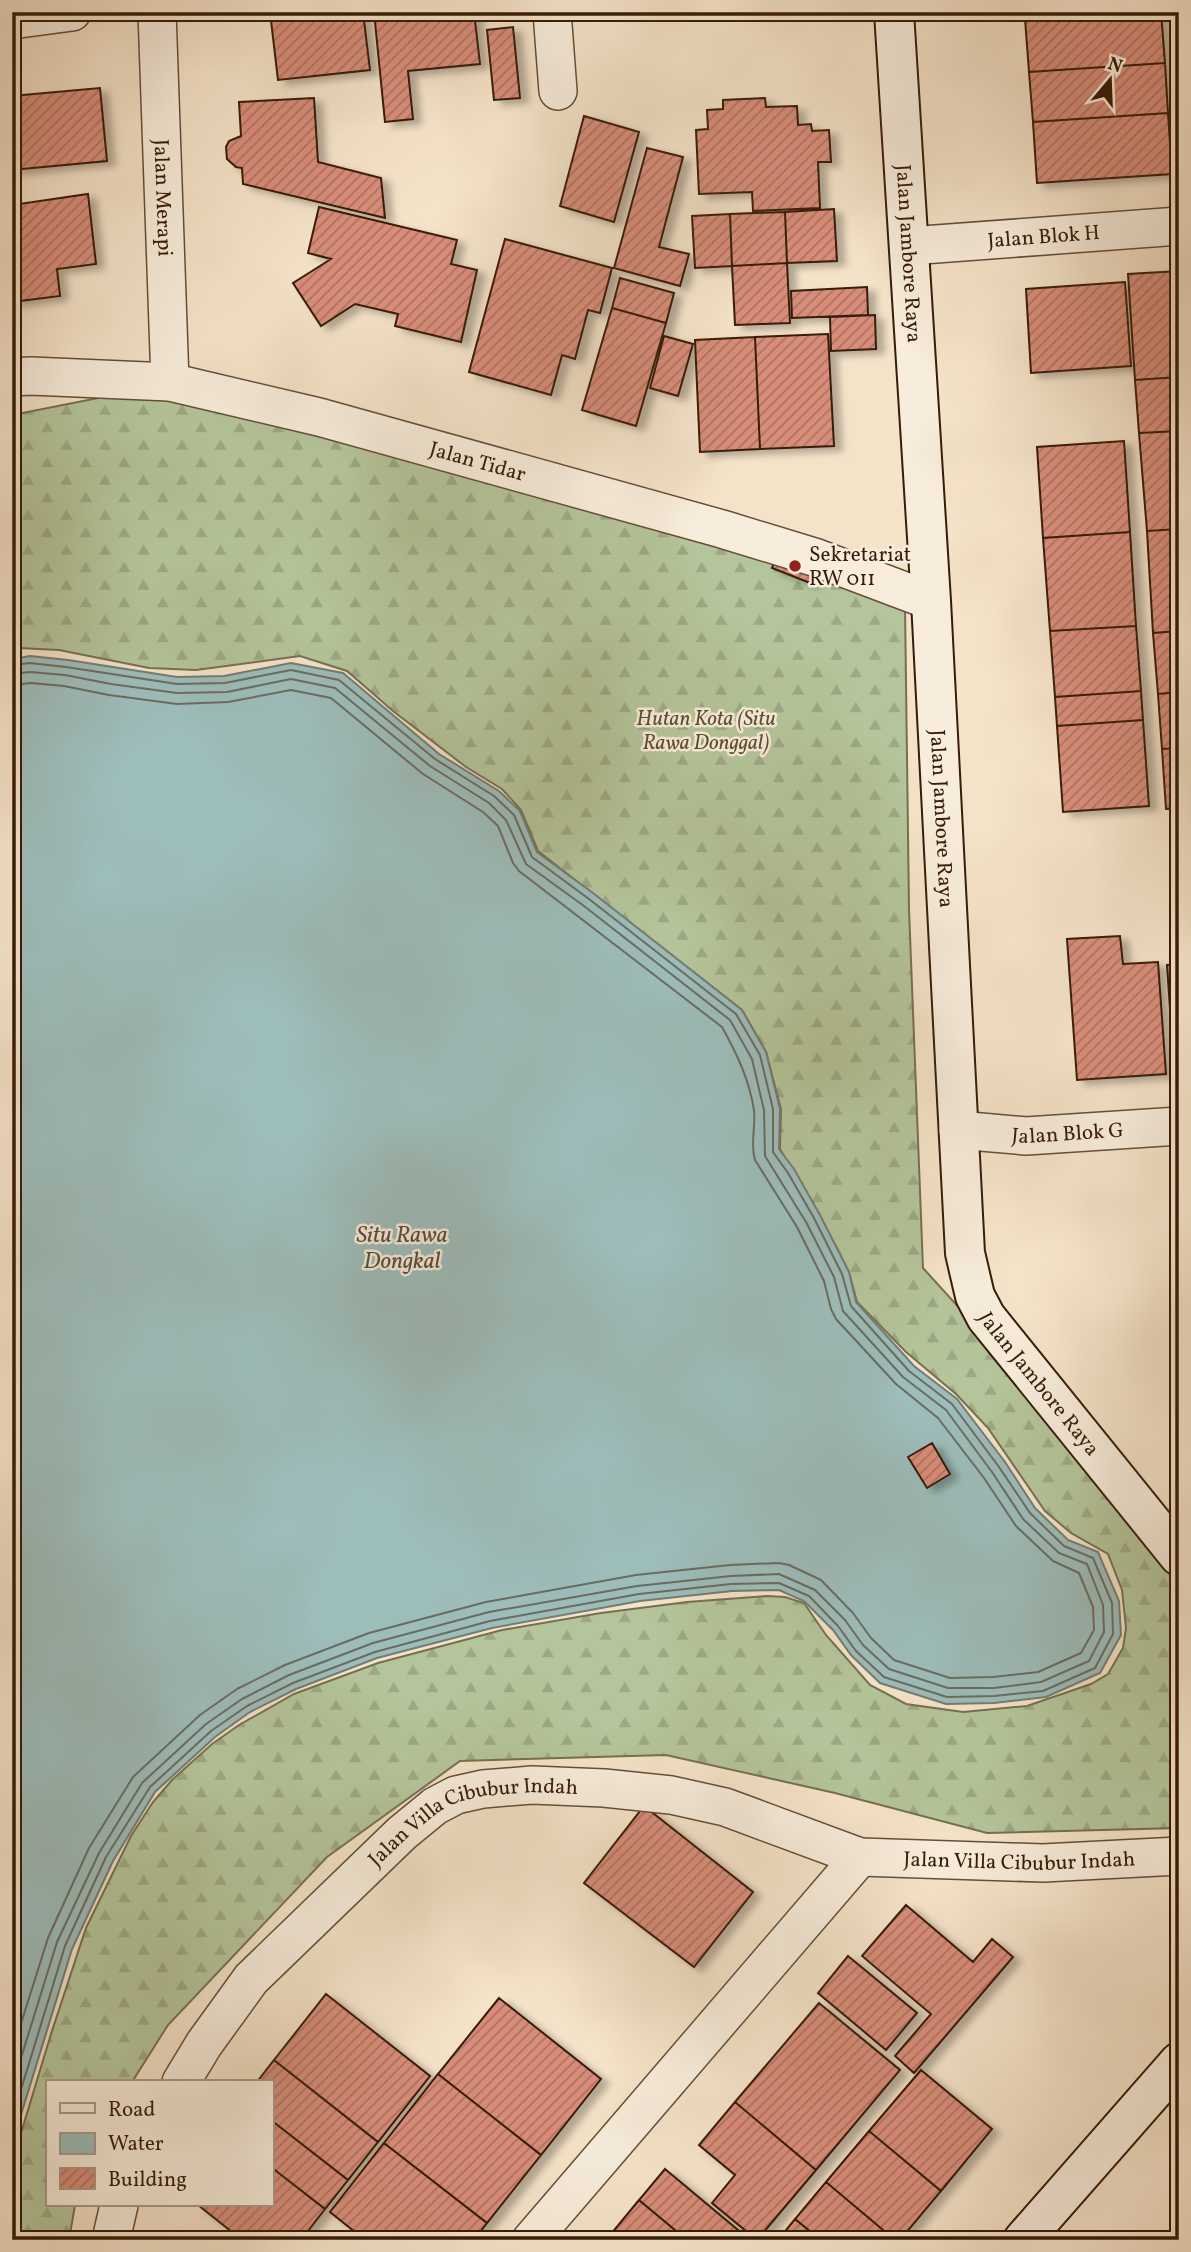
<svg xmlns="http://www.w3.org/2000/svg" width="1191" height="2252" font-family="Vollkorn,serif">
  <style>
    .forest { fill: url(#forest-firs); stroke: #767051; stroke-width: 2 }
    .water { fill: #9dbdbb; stroke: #747d73; stroke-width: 2 }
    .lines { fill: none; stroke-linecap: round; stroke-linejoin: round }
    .shore { stroke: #6a6c61; stroke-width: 2 }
    .building { fill: url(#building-hatch); stroke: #371c07; stroke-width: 2; filter: url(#shadow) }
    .street-casing { stroke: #664e38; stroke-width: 40 }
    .secondary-casing { stroke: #371c07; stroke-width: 42 }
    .street { stroke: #f8eddc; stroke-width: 37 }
    .secondary { stroke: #f8eddc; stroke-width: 38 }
    .poi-dot { fill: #8f2418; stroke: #f8eddc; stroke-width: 2.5 }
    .labels { text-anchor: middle; stroke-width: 5; stroke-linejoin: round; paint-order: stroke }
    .street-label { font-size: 21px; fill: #371c07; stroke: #f8eddc }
    .poi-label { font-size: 21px; fill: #371c07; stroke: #f8eddc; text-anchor: start }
    .park-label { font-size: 21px; font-style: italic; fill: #5d4f33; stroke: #f8eddc }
    .water-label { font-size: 23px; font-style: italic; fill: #564c3d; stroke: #f8eddc }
  </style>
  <defs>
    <pattern id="forest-firs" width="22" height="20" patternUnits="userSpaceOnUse" patternTransform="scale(1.75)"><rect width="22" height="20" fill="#b5c59b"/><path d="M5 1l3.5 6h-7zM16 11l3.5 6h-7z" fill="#9ca984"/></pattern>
    <pattern id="building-hatch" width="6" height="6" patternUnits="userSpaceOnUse" patternTransform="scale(1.75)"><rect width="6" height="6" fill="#d88d7a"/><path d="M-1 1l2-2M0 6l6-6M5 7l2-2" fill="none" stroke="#b07262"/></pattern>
    <filter id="shadow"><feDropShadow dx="8" dy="4.5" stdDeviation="3.5" flood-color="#0004"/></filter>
  </defs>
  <rect width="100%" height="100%" fill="#f5e3c9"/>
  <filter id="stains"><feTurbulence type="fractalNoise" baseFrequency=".00286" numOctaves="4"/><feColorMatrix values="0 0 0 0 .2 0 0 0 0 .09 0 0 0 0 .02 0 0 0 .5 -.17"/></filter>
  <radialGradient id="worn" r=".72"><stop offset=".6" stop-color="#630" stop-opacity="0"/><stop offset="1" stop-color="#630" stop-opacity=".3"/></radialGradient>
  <path class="forest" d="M169,384l225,43 511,179 4,303 14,359 206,227 50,73v260l-192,5 -152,-40 -169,-38 -206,6 -133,96 -159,168 -36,57h-85v123h28l-6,35h-57v-71l3,-16 36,-119 35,-106 45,-92 22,-34 19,-22 40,-36 27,-19 55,-31 84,-31 124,-33 99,-17 86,-11 80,-6 18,1 19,6 22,32 44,50 36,19 57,8 64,-6 64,-22 17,-10 15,-26 3,-20 -4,-38 -14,-36 -37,-21 -26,-22 -57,-83 -32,-34 -50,-42 -49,-50 -8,-30 -30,-58 -39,-65 1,-40 -15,-57 -24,-42 -204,-159 -17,-41 -19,-21 -36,-22 -73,-56 -46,-40 -47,-15 -104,14 -47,-2 -90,-18 -40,-2 -7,2v-235z"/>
  <path class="water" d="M30,656l38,4 109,17 47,-1 67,-13 52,10 96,81 60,37 21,20 17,41 56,41 149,117 24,42 14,57 -1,40 15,20 26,46 29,57 7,30 58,64 43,33 48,63 30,46 33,32 30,12 21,49 2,34 -21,38 -54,24 -52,6 -48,1 -66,-21 -29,-28 -18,-25 -29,-29 -25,-11 -47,1 -92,10 -148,27 -115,30 -81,31 -46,23 -35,25 -60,55 -42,69 -41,88 -60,195v-1485z"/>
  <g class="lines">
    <path class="shore" d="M12,665l18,-2 36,4 111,17 48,-1 66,-13 48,10 96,79 59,37 20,19 18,42 57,42 147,115 24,41 13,54v43l15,21 26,45 28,56 9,32 58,65 43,33 47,63 31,46 34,33 29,12 19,45 1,31 -18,34 -52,23 -49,5 -47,1 -63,-20 -28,-26 -18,-25 -29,-30 -30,-13 -48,1 -92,10 -149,27 -115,31 -82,31 -46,23 -36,25 -61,56 -44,70 -41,89 -53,173
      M12,674l18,-2 35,3 46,9 66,9 50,-1 64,-13 44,9 95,78 59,37 17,17 20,44 58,42 146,114 22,39 12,51 1,46 41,66 28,55 9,34 60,66 43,33 46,62 31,47 36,34 28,11 16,41 1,27 -15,29 -48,21 -47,6h-46l-59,-19 -26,-24 -18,-25 -30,-30 -36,-16 -48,2 -94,10 -148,26 -116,31 -84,32 -47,24 -36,25 -64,59 -43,70 -42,89 -45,145
      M12,685l19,-2 33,3 45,9 68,9 51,-2 63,-12 40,8 92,76 60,38 15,14 15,37 6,8 203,156c15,27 27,52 32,83 2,16 -4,33 1,50l42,67 27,54 7,28 5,10 60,65 42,34 46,60 32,48 37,35 26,12 14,34 1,23 -13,23 -43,19 -45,5 -43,1 -56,-18 -23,-22 -18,-25 -32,-33 -32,-15 -10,-2 -49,2 -94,10 -150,27 -117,31 -84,32 -48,24 -37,26 -67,62 -44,71 -41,90 -36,114"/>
  </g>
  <path class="building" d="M270,12h93l7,58 -92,10z
    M374,12h29v7l29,-3v-4h42l6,52 -72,7 5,48 -28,3z
    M1127,12h34l4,51 -136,9 -4,-53z
    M513,27l7,71 -26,2 -7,-70z
    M1165,63l3,50 -135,9 -4,-50z
    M100,88l7,73 -95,9v-74z
    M314,98l4,64 63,16 4,40 -142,-34 -1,-16 -6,-1 -9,-8 -1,-12 3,-6 12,-5 -2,-34z
    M765,98l1,9 31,-1 1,19 13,-1 1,7 17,-1 2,32h-13l2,46 -67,3 -1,-19 -53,2 -3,-64 12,-1 -1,-19 16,-1v-9z
    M1168,113l4,61 -135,9 -4,-61z
    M584,116l55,16 -25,90 -54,-16z
    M647,148l36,9 -24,90 30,7 -9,32 -66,-18z
    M88,194l8,70 -39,5 3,27 -48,6v-97z
    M319,207l138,33 -6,24 26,6 -16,72 -66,-16 3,-12 -43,-10 -34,22 -28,-43 38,-24 -23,-6z
    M834,209l3,52 -50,2 -2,-51z
    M785,212l2,51 -55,3 -2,-52z
    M730,214l2,52 -37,2 -3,-52z
    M505,239l107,29 -12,45 -12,-3 -13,49 -13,-4 -11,40 -82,-23z
    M787,263l3,60 -55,2 -3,-59z
    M1179,271v106l-44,3 -7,-106z
    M620,278l54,15 -8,30 -54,-15z
    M1125,282l6,84 -100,7 -5,-84z
    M867,287l1,28 -76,3 -1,-27z
    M612,308l54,15 -30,103 -54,-16z
    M875,315l1,34 -45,2 -1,-34z
    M828,334l6,112 -74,3 -5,-112z
    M664,336l29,8 -15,52 -28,-8z
    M755,337l5,112 -60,3 -5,-112z
    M1179,377v54l-40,2 -4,-53z
    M1179,431v98l-32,2 -8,-98z
    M1124,441l6,91 -87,6 -6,-91z
    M1179,529v102l-26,2 -6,-102z
    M1130,532l6,94 -86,5 -7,-93z
    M779,549l39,16 -8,18 -38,-15z
    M1136,626l5,65 -86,6 -5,-66z
    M1179,631v61l-21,2 -5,-61z
    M1141,691l2,29 -86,6 -2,-29z
    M1179,692v56l-17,1 -4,-55z
    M1143,720l6,86 -86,6 -6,-86z
    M1179,748v60l-13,1 -4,-60z
    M1120,936l3,28 35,-2 8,112 -89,6 -10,-141z
    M1179,964v103l-5,1 -7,-103z
    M932,1443l18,31 -23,14 -19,-31z
    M644,1806l109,86 -59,75 -110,-84z
    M906,1905l67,57 19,-23 21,18 -99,116 -19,-17 36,-42 -69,-58z
    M848,1956l69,57 -31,37 -68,-57z
    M326,1994l104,82 -52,66 -104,-82z
    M499,1998l102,81 -60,76 -103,-81z
    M819,2003l81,67 -84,100 -81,-68z
    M274,2060l104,82 -30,38 -77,-60v-38h-14z
    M921,2070l71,59 -51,62 -72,-60z
    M438,2074l103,81 -54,68 -103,-80z
    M735,2102l81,68 -59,70 -45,-37 23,-28 -36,-30z
    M271,2120l77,60 -23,29 -54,-42z
    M869,2131l72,60 -41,49h-5l-69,-58z
    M384,2143l103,80 -13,17h-109l-35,-28z
    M271,2167l54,42 -24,31h-59l-44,-35h73z
    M665,2169l85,71h-63l-48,-40z
    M826,2182l69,58h-74l-26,-21z
    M639,2200l48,40h-81z
    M795,2219l26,21h-43z"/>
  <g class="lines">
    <defs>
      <g id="street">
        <path id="s1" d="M157,12l13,370"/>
        <path d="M552,12l6,79"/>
        <path d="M12,20l60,-8"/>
        <path id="s2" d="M909,246l270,-20"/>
        <path id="s3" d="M12,377l19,-1 139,6 149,35 403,112 95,29 114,43"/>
        <path id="s4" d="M958,1130l68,6 153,-10"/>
        <path id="s5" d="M181,2082l23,-38 47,-65 151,-146 33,-27 21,-11 27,-6 49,-4 72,3 67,7 54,12 135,50 183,6 136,-7"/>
        <path d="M111,2240l8,-35"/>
        <path d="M531,2240l329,-383"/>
      </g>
      <g id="secondary">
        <path id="s6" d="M894,12l37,589 34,652 10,43 11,21 193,239"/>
        <path d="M1023,2240l156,-178"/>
      </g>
    </defs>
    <use href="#street" class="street-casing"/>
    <use href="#secondary" class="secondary-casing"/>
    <use href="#street" class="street"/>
    <use href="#secondary" class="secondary"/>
  </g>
  <circle class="poi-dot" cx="795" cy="566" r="7"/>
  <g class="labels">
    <g class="street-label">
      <text dy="7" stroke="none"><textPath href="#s1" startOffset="186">Jalan Merapi</textPath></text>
      <text dy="7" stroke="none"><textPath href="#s2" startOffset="135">Jalan Blok H</textPath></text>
      <text dy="7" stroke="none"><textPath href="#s6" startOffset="242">Jalan Jambore Raya</textPath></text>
      <text dy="7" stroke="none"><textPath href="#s3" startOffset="476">Jalan Tidar</textPath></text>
      <text dy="7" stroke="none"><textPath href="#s6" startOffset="808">Jalan Jambore Raya</textPath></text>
      <text dy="7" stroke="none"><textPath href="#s4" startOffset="110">Jalan Blok G</textPath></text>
      <text dy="7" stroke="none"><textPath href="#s6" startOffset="1396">Jalan Jambore Raya</textPath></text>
      <text dy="7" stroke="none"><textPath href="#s5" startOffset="408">Jalan Villa Cibubur Indah</textPath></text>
      <text dy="7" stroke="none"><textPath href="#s5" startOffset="976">Jalan Villa Cibubur Indah</textPath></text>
    </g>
    <g class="poi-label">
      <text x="809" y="561">Sekretariat<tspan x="809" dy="24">RW 011</tspan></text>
    </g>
    <g class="park-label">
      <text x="706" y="725">Hutan Kota (Situ<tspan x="706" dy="24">Rawa Donggal)</tspan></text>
    </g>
    <g class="water-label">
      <text x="402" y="1242">Situ Rawa<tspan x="402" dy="26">Dongkal</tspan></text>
    </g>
  </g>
  <rect width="1191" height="2252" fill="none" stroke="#f5e3c9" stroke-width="42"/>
  <rect x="14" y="14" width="1163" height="2224" fill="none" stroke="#371c07" stroke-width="3.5"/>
  <rect x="21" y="21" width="1149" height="2210" fill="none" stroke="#371c07" stroke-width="2"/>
  <rect x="46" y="2080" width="228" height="126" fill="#f8eddc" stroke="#ab9987" stroke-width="2"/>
  <rect x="60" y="2103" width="35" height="10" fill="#f8eddc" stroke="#ab9987" stroke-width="2"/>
  <text x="108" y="2116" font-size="21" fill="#371c07">Road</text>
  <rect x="60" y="2133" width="35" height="21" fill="#9dbdbb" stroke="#ab9987" stroke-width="2"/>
  <text x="108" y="2150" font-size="21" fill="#371c07">Water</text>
  <rect x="60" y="2168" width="35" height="21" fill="url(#building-hatch)" stroke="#ab9987" stroke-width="2"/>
  <text x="108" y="2186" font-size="21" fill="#371c07">Building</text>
  <g transform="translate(1110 80) rotate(19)" stroke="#f8eddc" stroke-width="5" paint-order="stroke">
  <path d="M0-5L12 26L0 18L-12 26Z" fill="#371c07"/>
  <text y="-10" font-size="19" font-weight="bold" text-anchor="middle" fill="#371c07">N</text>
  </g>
  <rect width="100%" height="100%" filter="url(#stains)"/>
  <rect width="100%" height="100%" fill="url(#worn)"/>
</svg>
